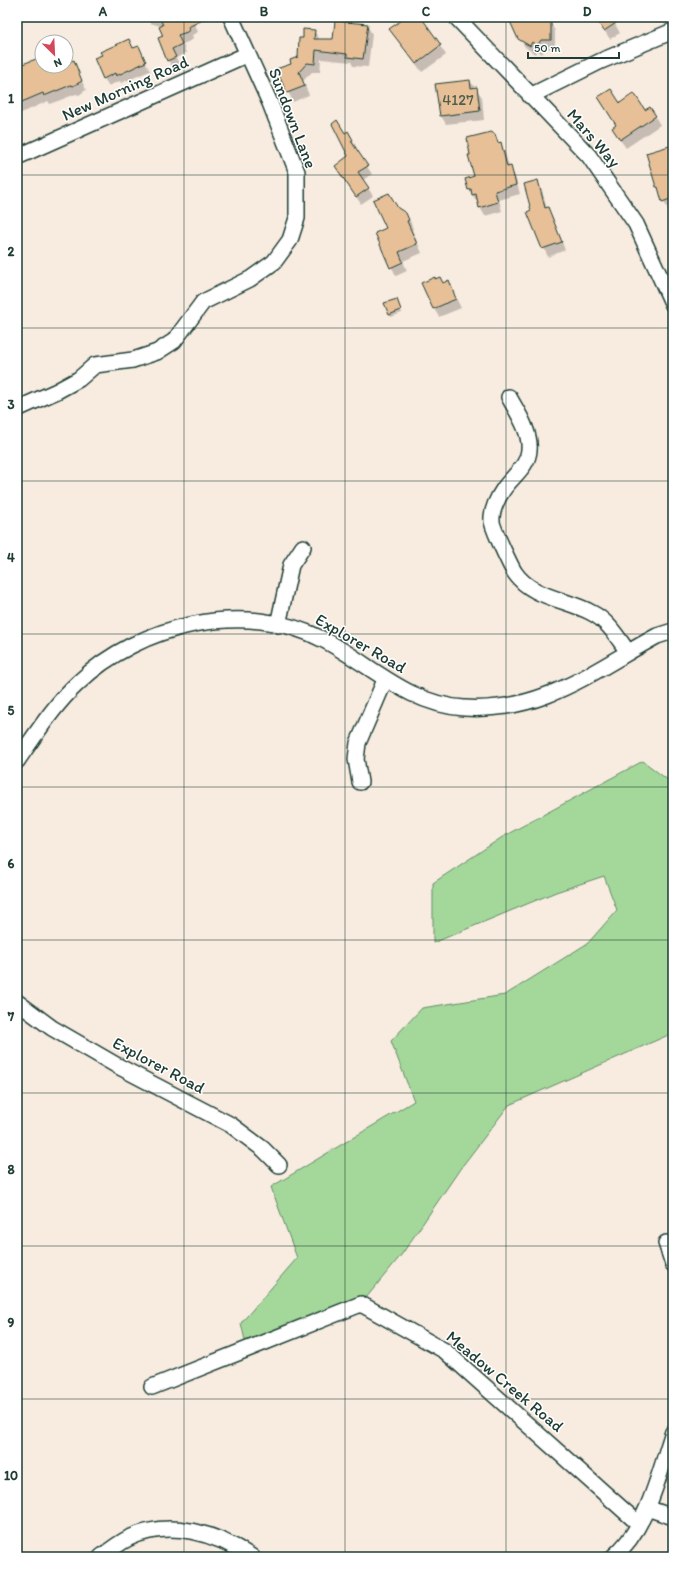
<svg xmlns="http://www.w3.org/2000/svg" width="690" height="1574" font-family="Itim,sans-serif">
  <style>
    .green { fill: #a4d89a; stroke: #628a67 }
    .shadow { fill: #0003 }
    .building { fill: #e8c098; stroke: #1f3d34 }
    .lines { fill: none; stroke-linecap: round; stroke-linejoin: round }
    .street-casing { stroke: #1f3d34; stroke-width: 18 }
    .street { stroke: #fff; stroke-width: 15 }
    .grid { fill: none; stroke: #1f3d34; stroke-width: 1; stroke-opacity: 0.55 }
    .labels { text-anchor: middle; stroke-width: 3; stroke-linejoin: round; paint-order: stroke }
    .number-label { font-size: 15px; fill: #515e4d }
    .street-label { font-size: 17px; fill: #1f3d34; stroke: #fff }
    .neatline { fill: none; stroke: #1f3d34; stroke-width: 1.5 }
    .grid-label { font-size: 13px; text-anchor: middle; font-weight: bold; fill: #1f3d34 }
  </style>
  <rect width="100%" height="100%" fill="#f8ece0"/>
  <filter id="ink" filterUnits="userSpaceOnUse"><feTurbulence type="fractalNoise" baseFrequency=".025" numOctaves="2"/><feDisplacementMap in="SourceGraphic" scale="8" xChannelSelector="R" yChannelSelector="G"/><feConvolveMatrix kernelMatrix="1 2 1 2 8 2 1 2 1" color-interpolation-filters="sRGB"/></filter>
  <g filter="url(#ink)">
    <path class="green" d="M643,761l30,23v249l-164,72 -49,64 -58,85 -41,50 -114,45 -6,-26 56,-65 -26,-71 143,-86 -23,-60 31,-33 83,-13 83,-52 29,-33 -13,-34 -48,16 -123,51v-60l71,-47z"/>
    <path class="shadow" d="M147,17h45l6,15 -6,3 1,4 -1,1 -9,4 3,9 -10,5 4,7 -7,3 -5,-8 -4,-24 3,-8 -17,-5z
      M402,17h19l25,38 -24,17 -32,-43 14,-9z
      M508,17h33l2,5h7l5,9v18l-9,-1 -4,6 -5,-4 -2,4 -10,-7z
      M595,17h19l-2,2 8,14 -10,6z
      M367,25l5,9 -4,33 -15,-1 -2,-4 -30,-3 -1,13h-8l-9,9 6,14 -16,7 -15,-32 14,-6 7,-6 4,-19 11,-8 6,9h14z
      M129,40l5,9 4,-2 12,24 -29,12 -1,-2 -12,5 -4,-8z
      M38,59l4,7h24v-2l7,-3 13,29 -7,5 -3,-1 -26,10 -2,-3 -31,14v-39z
      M470,81l12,16 2,23 -38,4 -5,-8z
      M645,111l10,5 5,9 -34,23 -8,-11 -1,-12z
      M348,133l9,15 -2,1 17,25 -9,6 10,16 -12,8 -20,-30 9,-17 -5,-23z
      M495,135l10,17 4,15 6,9 5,18 -21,6 3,11 -17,5 -16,-27z
      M673,147v62l-5,1 -11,-23z
      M538,182l4,8 5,19 5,7 13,34 -17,7 -20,-45 4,-1z
      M397,209l9,5 5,9 2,6 -1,1 10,23 -19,8 4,10 -11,5 -20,-43 11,-5z
      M448,282l13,26 -22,9 -5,-8 9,-25z
      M398,302l4,11 -11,4 -2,-3z"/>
    <path class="building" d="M159,17h50l-21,10 1,3 -2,2 -9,3 4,9 -10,5 4,8 -9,4 -9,-23 5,-2 -4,-9 4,-2z
      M406,17h15l20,28 -25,19 -27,-35z
      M508,17h31l2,4h10v19h-10l-4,6 -5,-4 -2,4 -12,-7z
      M595,17h17l4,6 -12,8z
      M335,21l33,3 -5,35 -16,-2v-3l-31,-4 -1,14 -8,-1 -8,9 6,14 -18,7 -11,-24 15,-5 -1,-4 8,-3 1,-19h4v-9l12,1 -1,9h19z
      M129,39l4,9 6,-2 7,16 -30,14 -1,-3 -12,6 -9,-21 8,-3 -2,-3z
      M39,58l3,8h24v-3l8,-3 8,21 -9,5 -2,-1 -27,11 -1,-3 -26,11v-38z
      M470,80l1,8 6,-1 3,24 -40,5 -5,-32z
      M611,89l9,14 14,-10 11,17 5,-3 6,9 -36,24 -8,-12 4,-3 -18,-28z
      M337,120l8,13 3,-2 5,9 -2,1 17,25 -10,6 11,16 -13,9 -21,-31 13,-10 -16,-32z
      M491,132l4,2 3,9 3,-1 6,25 4,-1 5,19 -21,6 3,11 -19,6 -3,-14 -4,1 -1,-6 -3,1 -3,-11 9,-3 -6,-21h2l-3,-17z
      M673,145v53l-11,4 -4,-15h-2l-10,-34z
      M538,180l7,28 3,-1 14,35 -20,7 -15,-37 4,-2 -7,-26z
      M389,193l9,15 8,5 3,7 -2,1 10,23 -18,8 4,10 -13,6 -15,-35 11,-5 -13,-28z
      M435,277v2l5,-2 3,6 6,-3 7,19 -23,10 -12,-26z
      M397,299l4,11 -12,5 -5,-12z"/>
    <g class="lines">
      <defs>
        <path id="street" d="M456,17l133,139 47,68 37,81
          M530,96l71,-35 72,-30
          M17,157l231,-103
          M509,397c8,15 22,35 20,53 -1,17 -17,26 -26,40 -5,7 -12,21 -11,31 0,6 19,46 23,52 17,25 52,26 77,40 16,8 25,24 36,39
          M17,409l40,-18 22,-12 16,-14 38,-5 24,-8 17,-11 29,-39 47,-23 24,-17 16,-22 7,-22v-46l-27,-69 -39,-86
          M278,625l13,-60 12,-18
          M17,761c19,-27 37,-56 61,-78 61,-59 168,-84 246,-43 48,25 83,64 140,68 79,5 128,-37 193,-72l16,-5
          M360,782l-4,-23 2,-16 27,-63
          M17,1002l35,26 64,37 115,60 32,24 16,16
          M666,1243l7,21
          M152,1387l209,-83 84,47 194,173
          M647,1508l26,9
          M101,1557c9,-7 18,-14 28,-19 41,-19 87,-5 123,19
          M613,1557c35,-29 46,-84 60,-125"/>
      </defs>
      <use href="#street" class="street-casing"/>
      <use href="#street" class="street"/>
    </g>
  </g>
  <path class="grid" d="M184,17v1540M345,17v1540M506,17v1540M17,175h656M17,328h656M17,481h656M17,634h656M17,787h656M17,940h656M17,1093h656M17,1246h656M17,1399h656"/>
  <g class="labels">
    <g class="number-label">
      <text x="458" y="105">4127</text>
    </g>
    <g class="street-label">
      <text transform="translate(125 88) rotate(-24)" y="6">New Morning Road</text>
      <text transform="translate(293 118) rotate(69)" y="6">Sundown Lane</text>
      <text transform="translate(594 138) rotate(49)" y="6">Mars Way</text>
      <text transform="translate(361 643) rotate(30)" y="6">Explorer Road</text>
      <text transform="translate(159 1065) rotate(28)" y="6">Explorer Road</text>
      <text transform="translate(505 1381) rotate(40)" y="6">Meadow Creek Road</text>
    </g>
  </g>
  <rect width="690" height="1574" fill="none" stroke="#fff" stroke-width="44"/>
  <g transform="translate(54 54) rotate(156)"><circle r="19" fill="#ffffff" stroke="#a5b1ae"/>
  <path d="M0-3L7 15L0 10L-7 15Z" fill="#d1495b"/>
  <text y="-6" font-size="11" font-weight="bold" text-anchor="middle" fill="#1f3d34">N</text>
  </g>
  <path d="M528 52v6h91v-6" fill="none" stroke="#1f3d34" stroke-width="2"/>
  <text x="534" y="52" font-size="12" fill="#1f3d34" stroke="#ffffff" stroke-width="3" paint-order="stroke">50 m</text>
  <rect x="22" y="22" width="646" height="1530" class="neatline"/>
  <g class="grid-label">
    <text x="103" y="16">A</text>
    <text x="264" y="16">B</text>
    <text x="426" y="16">C</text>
    <text x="587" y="16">D</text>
    <text x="11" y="103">1</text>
    <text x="11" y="256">2</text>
    <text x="11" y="409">3</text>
    <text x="11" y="562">4</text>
    <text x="11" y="715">5</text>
    <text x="11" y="868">6</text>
    <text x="11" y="1021">7</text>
    <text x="11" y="1174">8</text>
    <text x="11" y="1327">9</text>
    <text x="11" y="1480">10</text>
  </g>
</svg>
